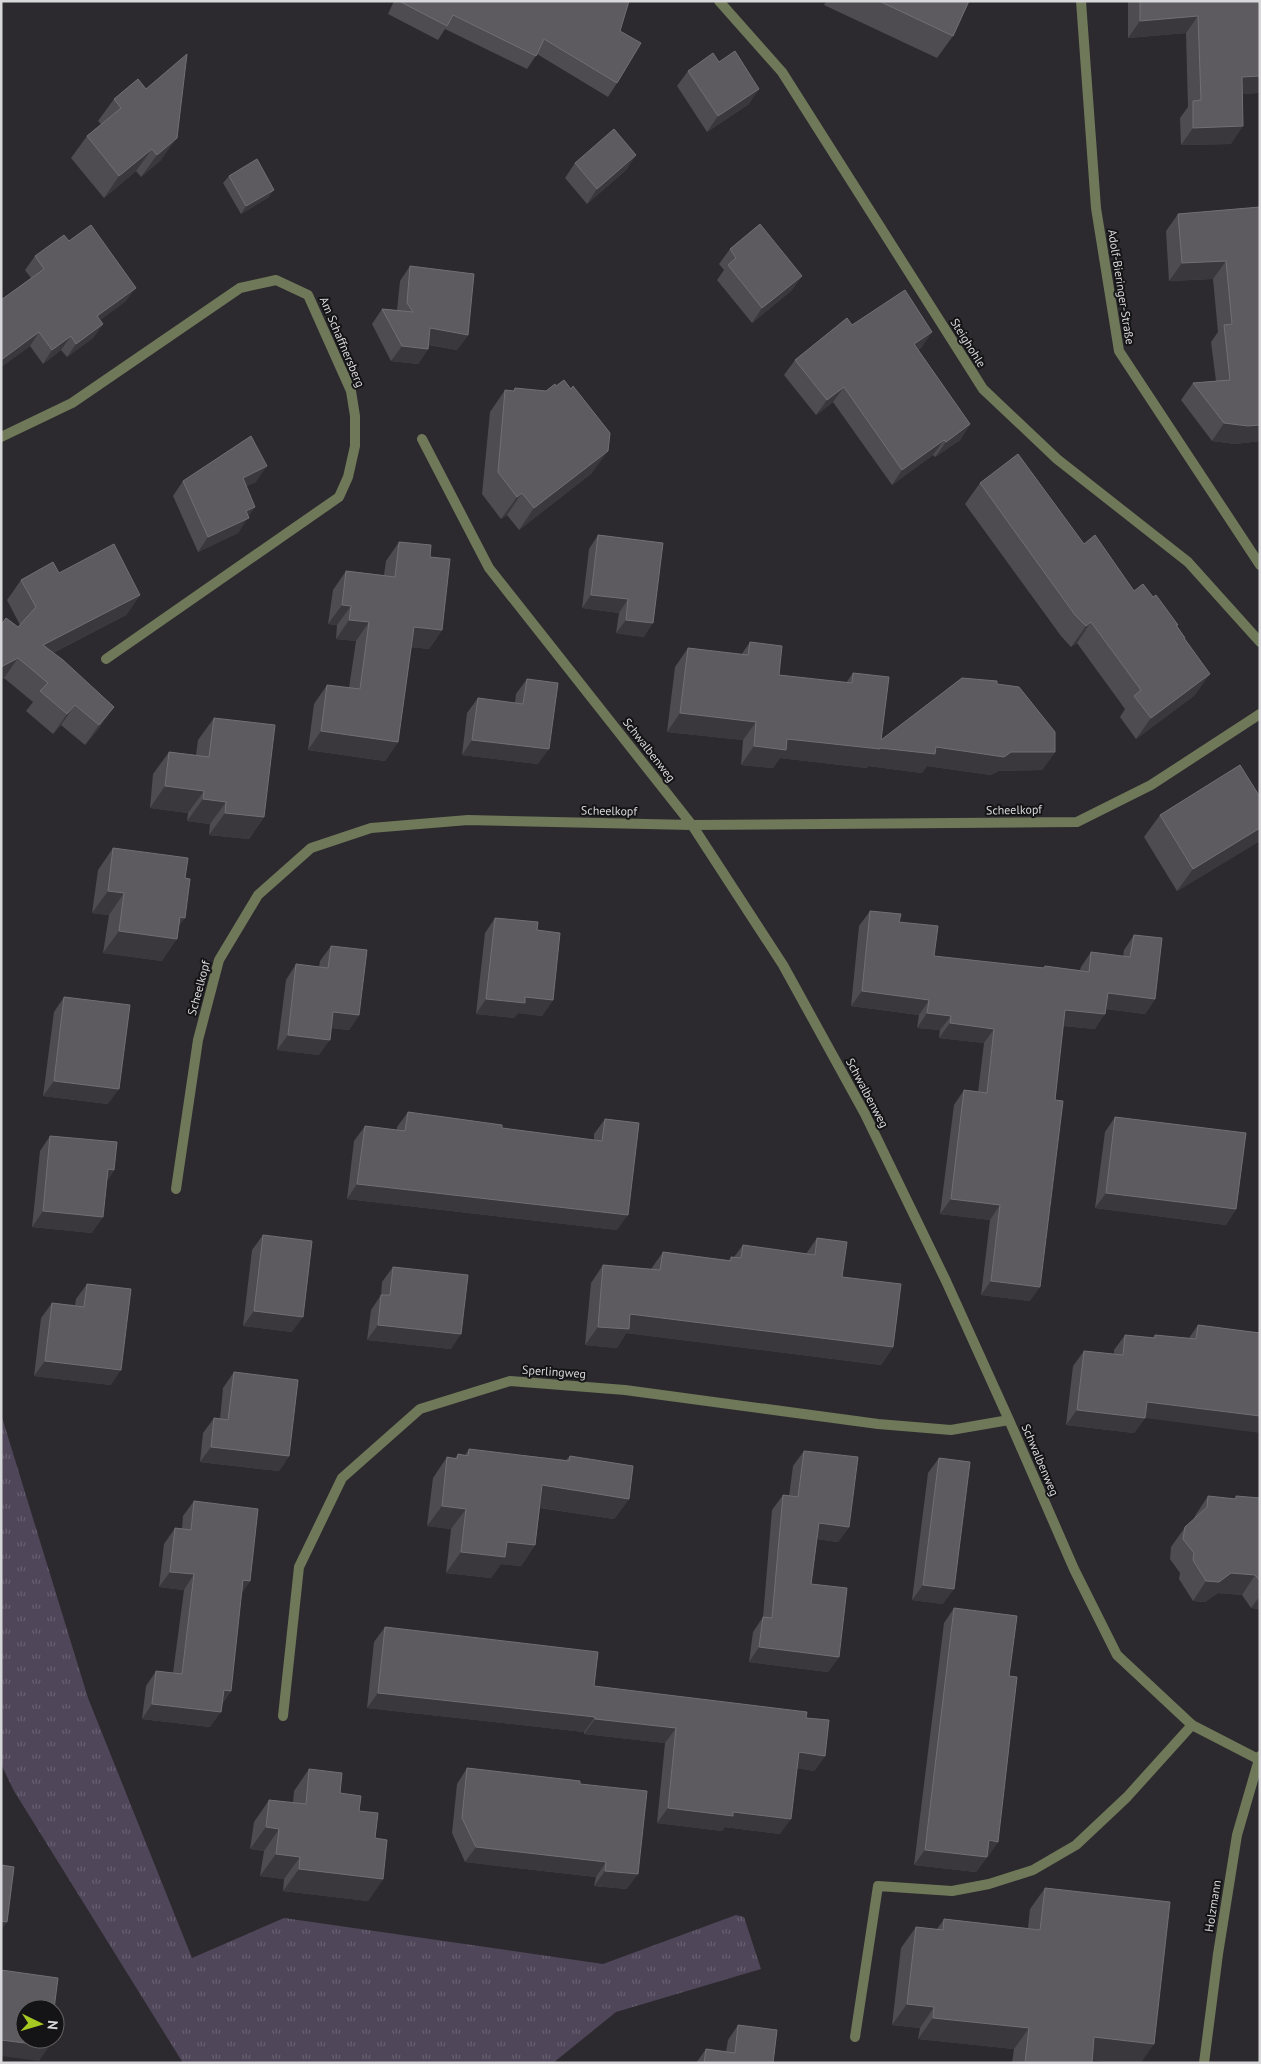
<svg xmlns="http://www.w3.org/2000/svg" width="1261" height="2064" font-family="'PT Sans',sans-serif">
  <style>
    .grass { fill: url(#grass-tufts) }
    .lines { fill: none; stroke-linecap: round; stroke-linejoin: round }
    .service { stroke: #6f7859; stroke-width: 10 }
    .minor { stroke: #6f7859; stroke-width: 10 }
    .wall { fill: #4e4c51 }
    .shaded-wall { fill: #3a383d }
    .building { fill: #5d5b60; stroke: #706f73 }
    .labels { text-anchor: middle; stroke-width: 4; stroke-linejoin: round; paint-order: stroke }
    .street-label { font-size: 12px; fill: #d8d7da; stroke: #141315 }
  </style>
  <defs>
    <pattern id="grass-tufts" width="24" height="20" patternUnits="userSpaceOnUse" patternTransform="scale(1.25)"><rect width="24" height="20" fill="#4f4659"/><path d="M3 7l-1-3M5 7V3M7 7l1-3M15 17l-1-3M17 17v-4M19 17l1-3" fill="none" stroke="#686070"/></pattern>
  </defs>
  <rect width="100%" height="100%" fill="#2c2a2e"/>
  <path class="grass" d="M1,1414l87,284 104,260 92,-40 319,46 133,-49 8,2 17,52 -145,43 -63,51h-370l-169,-272 -13,-27z"/>
  <g class="lines">
    <path class="service" d="M855,2037l23,-151 74,5 37,-7 44,-14 43,-25 51,-48 65,-72"/>
    <path class="minor" d="M719,1l63,71 201,317 74,70 131,103 72,80
      M1081,1l15,207 23,143 141,214
      M1,437l71,-34 168,-115 36,-8 32,15 43,96 4,25v30l-7,31 -9,20 -233,162
      M422,439l67,129 203,257 91,140 82,149 81,167 63,139 65,149 43,86 75,70 66,34
      M176,1189l22,-149 21,-80 39,-65 53,-47 60,-20 97,-8 224,5 385,-3 74,-37 109,-71
      M283,1716l16,-149 43,-89 78,-69 90,-28 115,9 253,34 73,6 58,-10
      M1204,2063l14,-109 19,-119 23,-79"/>
  </g>
  <path class="wall" d="M394,1h235l-9,30 -3,52 -9,14 -71,-43 -10,15 -82,-40 -7,11 -50,-26z
    M826,1h143l-16,35 -16,22 -113,-53z
    M1128,1h132l-2,92 -16,1 -11,50 -50,1 -1,-27 8,-11 -2,-74 -58,5z
    M719,62l30,42 -42,28 -30,-46 11,-15z
    M138,79l23,81 -20,17 -5,-6 -32,27 -33,-40 16,-22 14,-12 -3,-3 16,-22z
    M636,155l-10,15 -39,34 -22,-26 10,-15z
    M229,176l40,21 -28,17 -18,-31z
    M1260,207v234l-25,3 -23,-3 -31,-41 12,-17 23,-2 -5,-39 7,-10 -5,-53 -44,2 -3,-50 12,-17z
    M69,241l57,60 -26,19 3,4 -10,14 -26,19 -6,-7 -18,14 -13,-18 -29,21v-67l30,-22 -6,-8 10,-14z
    M730,249l72,27 -11,15 -39,32 -35,-43 7,-10 -5,-6z
    M410,266l58,69 -11,15 -28,-5 -1,4 -10,15 -27,-3 -19,-37 10,-15 15,1 3,-29z
    M852,325l70,22 -4,3 52,74 -10,16 -25,17 -2,-2 -41,30 -59,-83 -17,13 -32,-40 11,-15z
    M515,388l77,85 -73,57 -12,-15 -6,4 -19,-25 8,-82 15,-22 8,1z
    M183,481l73,1 -10,4 2,31 -10,16 -40,19 -25,-56z
    M980,483l104,61 50,47 19,6 24,29 8,12 -1,1 11,56 -59,44 -16,-22 5,-8 -48,-66 -6,4 -10,-11 -96,-132z
    M598,535l65,8 -19,94 -28,-4 3,-20 -37,-5 7,-59z
    M399,542l31,15 12,73 -13,19 -18,-2 -13,95 -13,19 -77,-11 6,-46 13,-19 22,3 7,-47 -20,-2 1,-14 -9,-1 5,-34 13,-19 38,4 2,-14z
    M59,573l81,22 -14,20 -73,38 47,74 -15,18 -24,-20 -8,9 -27,-23 7,-9 -29,-24 -3,2v-55l17,2 2,-2 -13,-25 14,-20z
    M750,642l29,33 67,8 7,-10 28,67 116,-56 58,68 -13,18 -44,1 -7,4 -64,-9 -5,7 -54,-7 -1,2 -87,-10 -7,10 -32,-3 2,-25 -76,-8 8,-65 13,-19 53,7z
    M527,679l11,85 -76,-9 5,-42 11,-15 37,5 1,-9z
    M214,718l50,99 -15,22 -40,-4 1,-11 -23,-3 1,-8 -38,-5 3,-34 16,-22 27,3 2,-15z
    M1260,797v42l-2,3 -81,49 -33,-54 16,-22z
    M113,848l66,78 -17,35 -59,-8 6,-38 -17,-2 6,-43z
    M870,911l29,11 35,34 109,12 2,-2 35,4 1,-3 10,-15 32,4 1,-6 10,-15 21,64 -10,15 -39,-5 -11,20 -32,-3 -33,275 -49,-6 9,-75 -50,-6 14,-109 10,-15 14,2 6,-49 -45,-5 1,-8 -23,-2 2,-13 -68,-9 8,-80z
    M495,918l42,12 16,70 -11,16 -24,-3 -4,5 -38,-4 9,-81z
    M331,946l28,69 -10,15 -18,-2 -12,27 -42,-5 9,-70 10,-16 23,3 1,-6z
    M64,997l44,107 -65,-8 11,-84z
    M408,1112l94,16 92,12v-6l11,-15 12,111 -270,-31 7,-58 11,-15 32,4v-3z
    M1115,1117l121,92 -10,16 -131,-17 10,-76z
    M50,1136l64,34 -7,11 -15,52 -60,-6 8,-76z
    M263,1235l29,97 -49,-6 9,-76z
    M817,1238l25,39 51,70 -12,18 -255,-32 -9,15 -32,-3 6,-62 12,-18 48,4 12,-17 66,8 2,-3h3l9,-12 63,9z
    M393,1267l58,82 -84,-9 4,-30 10,-15 1,-13z
    M87,1284l24,101 -77,-9 7,-58 11,-15 23,2 1,-6z
    M1198,1325l62,8 -115,85 -11,15 -68,-8 7,-59 11,-15 30,3v-4l11,-15 28,3 2,-3 34,3z
    M234,1372l55,84 -10,15 -79,-9 3,-29 11,-15 6,1 3,-31z
    M469,1449l97,11 4,-4 59,43 -15,20 -74,-11 -5,37 -14,21 -20,-2 -10,14 -45,-5 5,-44 -24,-3 6,-48 14,-21 8,1 3,-4 7,1z
    M804,1451l45,76 -11,15 -21,-3 -6,45 28,73 -11,15 -79,-10 4,-30 10,-15 9,-107 11,-15 6,1 4,-30z
    M939,1458l4,146 -31,-4 16,-127z
    M1260,1495v114l-9,-1 -9,-13 -24,-2 -13,9 -12,-1 -14,-22 1,-6 -10,-14 1,-12 14,-20 9,-8 1,-3 13,-20 27,3 1,-3 22,2z
    M194,1501l56,80 -9,13 -10,97 -9,13 -12,23 -68,-8 4,-33 10,-15 17,2 11,-83 -25,-3 5,-43 11,-16 7,1 1,-13z
    M954,1608l44,234 -22,30 -62,-7 30,-242z
    M385,1627l209,59 212,32 19,38 -11,15 -17,-3 -17,66 -55,-7 -3,4 -65,-8 8,-80 -81,-9v-2l-217,-24 7,-66z
    M467,1768l113,16 47,105 -33,-3 2,-9 -131,-15 -13,-29 5,-49z
    M309,1769l31,24 19,18 16,27 8,41 -15,22 -85,-10 1,-12 -24,-3 4,-25 -14,-2 4,-27 15,-22 24,3 1,-12z
    M1045,1888l96,175h-25l-24,-3v3h-80l2,-14 -96,-10 2,-11 -28,-3 9,-77 15,-21 21,2 7,-10 84,9 2,-19z
    M738,2025l35,38h-77l10,-14 20,3 2,-12z"/>
  <path class="shaded-wall" d="M1198,16l-12,17 -58,5 12,-17z
    M1260,76v15l-2,2 -29,2 13,-18z
    M759,89l-10,15 -42,28 11,-16z
    M1243,126l-12,18 -50,1 12,-17z
    M177,138l-16,22 -20,17 16,-22z
    M152,149l-16,22 -32,27 15,-22z
    M636,155l-10,15 -39,34 10,-15z
    M274,190l-5,7 -28,17 5,-8z
    M1226,261l-13,18 -44,2 13,-18z
    M802,276l-11,15 -39,32 10,-15z
    M136,288l-10,13 -39,29 10,-14z
    M103,324l-10,14 -26,19 9,-13z
    M430,328l38,7 -11,15 -37,-7z
    M39,332l-9,14 -29,21v-7z
    M932,332l-10,15 -19,12 11,-15z
    M71,336l-10,14 -18,14 9,-14z
    M402,346l26,3 -10,15 -27,-3z
    M844,387l-11,15 -17,13 11,-15z
    M1224,423l36,2v16l-25,3 -23,-3z
    M970,424l-10,16 -25,17 11,-15z
    M944,440l-11,15 -41,30 10,-15z
    M608,451l-16,22 -73,57 15,-22z
    M267,466l-11,16 -24,11 11,-15z
    M522,493l-15,22 -6,4 16,-22z
    M255,507l-17,26 -40,19 10,-15 38,-26z
    M140,595l-14,20 -97,50 14,-20z
    M591,595l37,4 -9,14 -37,-5z
    M342,605l9,1 -14,19 -9,-1z
    M349,620l20,2 -13,19 -20,-2z
    M626,620l27,3 -9,14 -28,-4z
    M1091,622l-14,21 -6,4 15,-21z
    M414,627l28,3 -13,19 -29,-3z
    M18,658l-14,20 -3,2v-13z
    M1210,674l-15,21 -59,44 15,-21z
    M75,705l-14,20 -8,9 14,-20z
    M114,707l-14,20 -15,18 14,-20z
    M680,713l76,9 -13,18 -76,-8z
    M321,731l77,11 -13,19 -77,-11z
    M787,739l93,9 56,-1 75,5h44l-13,18 -44,1 -7,4 -64,-9 -5,7 -54,-7 -1,2 -87,-10 -7,10 -32,-3 13,-19z
    M472,740l77,9 -11,15 -76,-9z
    M165,786l39,5 -16,22 -38,-5z
    M203,799l23,3 -16,22 -23,-3z
    M225,813l39,4 -15,22 -40,-4z
    M1260,828v11l-2,3 -81,49 16,-22z
    M108,891l16,2 -15,22 -17,-2z
    M180,917l5,1 -15,20 7,1 -15,22 -59,-8 16,-22z
    M862,991l67,9 -10,15 -68,-9z
    M1108,993l47,6 -10,15 -48,-6z
    M525,997l28,3 -11,16 -24,-3 -4,5 -38,-4 10,-15z
    M1065,1010l40,4 -10,15 -40,-4z
    M333,1012l26,3 -10,15 -27,-3z
    M927,1013l24,3 -11,14 -23,-2z
    M950,1023l44,6 -10,14 -45,-5z
    M288,1035l42,5 -11,15 -42,-5z
    M54,1081l65,8 -11,15 -65,-8z
    M108,1169l6,1 -10,15z
    M357,1184l271,31 -11,15 -270,-31z
    M1106,1193l130,16 -10,16 -131,-17z
    M951,1199l49,6 -10,15 -50,-6z
    M43,1211l60,6 -11,16 -60,-6z
    M991,1281l49,6 -10,14 -49,-6z
    M254,1311l49,6 -11,15 -49,-6z
    M630,1314l263,33 -12,18 -255,-32 -9,15 -32,-3 13,-18z
    M378,1325l83,9 -10,15 -84,-9z
    M45,1361l76,9 -10,15 -77,-9z
    M1147,1402l113,14v17l-115,-15 -11,15 -68,-8 11,-15z
    M211,1447l78,9 -10,15 -79,-9z
    M542,1485l87,14 -15,20 -86,-13z
    M442,1506l24,3 -15,20 -24,-3z
    M819,1523l30,4 -11,15 -29,-4z
    M507,1542l28,3 -14,21 -20,-2 -10,14 -45,-5 15,-21z
    M170,1572l24,2 -10,16 -25,-3z
    M1231,1573l24,2 -13,20 -24,-2 -13,9 -12,-1 13,-20z
    M243,1580l7,1 -10,15z
    M923,1585l31,4 -11,15 -31,-4z
    M1260,1596v13l-9,-1z
    M759,1647l80,10 -11,15 -79,-10z
    M224,1690l7,1 -11,15z
    M378,1693l217,24 -11,15 -217,-24z
    M152,1704l69,8 -11,15 -68,-8z
    M595,1719l81,9 -11,15 -81,-9z
    M799,1752l26,4 -11,15 -26,-4z
    M668,1808l65,4 58,7 -11,15 -55,-7 -3,4 -65,-8z
    M266,1827l13,2 -15,22 -14,-2z
    M989,1840l9,2 -10,15 -10,-2z
    M476,1847l130,15 -10,15 -131,-15z
    M925,1850l62,7 -11,15 -62,-7z
    M276,1854l24,3 -16,22 -24,-3z
    M299,1869l84,10 -15,22 -85,-10z
    M605,1871l33,3 -11,15 -33,-3z
    M1,1921l6,1 -6,8z
    M907,2004l27,3 -14,21 -28,-3z
    M933,2018l96,10 -15,21 -96,-10z
    M1094,2037l60,7 -13,19h-25l-36,-4z
    M1,2040l48,6 -10,15 -38,-5z"/>
  <path class="building" d="M399,1h230l-9,30 21,12 -24,40 -73,-44 -8,17 -83,-41 -6,11z
    M879,1h90l-16,35z
    M1140,1h120v75l-18,1 1,49 -50,2v-27l8,-1 -3,-84 -58,5z
    M735,51l24,38 -41,27 -30,-45 25,-18 6,9z
    M187,54l-10,84 -20,17 -5,-6 -33,27 -32,-40 34,-28 -7,-9 24,-20 8,10z
    M614,129l22,26 -39,34 -22,-26z
    M257,159l17,31 -28,16 -17,-30z
    M1260,207v218l-12,1 -24,-3 -31,-40 37,-3 -6,-55 8,-1 -6,-63 -44,2 -4,-49z
    M760,224l42,52 -40,32 -34,-43 8,-7 -6,-9z
    M91,225l45,63 -39,28 6,8 -27,20 -5,-8 -19,14 -13,-18 -38,28v-60l43,-31 -9,-13 29,-21 5,6z
    M410,266l64,8 -6,61 -38,-7 -2,21 -26,-3 -20,-37 31,3 -6,-9z
    M905,290l27,42 -18,12 56,80 -24,18 -2,-2 -42,30 -58,-83 -17,13 -32,-40 52,-42 5,7z
    M564,380l7,9 2,-3 37,47 -2,18 -74,57 -12,-15 -5,4 -19,-25 7,-82 9,1 1,-3 31,3 9,-7 1,2z
    M251,436l16,30 -24,12 12,29 -9,4 3,7 -41,19 -25,-56z
    M1018,454l66,90 11,-9 39,56 9,-7 10,13 3,-2 22,30h-2l9,13h-1l26,36 -59,44 -17,-22 7,-6 -50,-68 -5,4 -11,-11 -95,-132z
    M598,535l65,8 -10,80 -27,-3 2,-21 -37,-4z
    M399,542l32,3 -1,12 20,2 -8,71 -28,-3 -16,115 -77,-11 6,-46 33,4 9,-67 -20,-2 2,-14 -9,-1 4,-34 49,6z
    M114,544l26,51 -97,50 20,15 51,47 -15,18 -24,-20 -8,9 -27,-23 8,-8 -30,-25 -17,9v-21l1,-1 -1,-1v-19l5,-7 12,9 18,-20 -15,-27 32,-18 6,11z
    M750,642l32,4 -3,29 73,8 1,-10 36,4 -8,63 81,-62 35,3v3l22,3 36,45v20h-44l-7,5 -68,-10 -1,7 -55,-6v1l-93,-10 -1,11 -32,-4 2,-24 -76,-9 8,-65 60,7z
    M527,679l31,4 -9,66 -77,-9 6,-42 45,6z
    M214,718l61,7 -11,92 -39,-4 1,-11 -23,-3 1,-8 -39,-5 4,-34 40,5z
    M1240,765l20,32v31l-67,41 -33,-54z
    M113,848l75,10 -3,20 5,1 -5,39 -5,-1 -3,22 -58,-8 5,-38 -16,-2z
    M870,911l31,3 -2,8 39,4 -4,30 110,12 1,-2 44,6 2,-20 39,5 4,-22 28,3 -7,61 -47,-6 -3,21 -40,-4 -10,90 8,1 -23,186 -49,-6 9,-76 -49,-6 13,-109 23,3 7,-64 -44,-6 1,-7 -24,-3 2,-13 -67,-9z
    M495,918l43,4 -1,8 23,3 -7,67 -28,-3v6l-39,-4z
    M331,946l36,4 -8,65 -26,-3 -3,28 -42,-5 8,-71 32,4z
    M64,997l66,8 -11,84 -65,-8z
    M408,1112l94,13v3l100,13 3,-22 34,4 -11,92 -271,-31 8,-58 40,5z
    M1115,1117l131,16 -10,76 -130,-16z
    M50,1136l67,6 -3,28 -6,-1 -5,48 -60,-6z
    M263,1235l49,6 -9,76 -49,-6z
    M817,1238l30,4 -5,35 59,7 -8,63 -263,-33 -1,15 -31,-2 5,-62 57,5 3,-18 68,9v-4l10,1 2,-13 72,10z
    M393,1267l75,8 -7,59 -83,-9 3,-30h9z
    M87,1284l44,5 -10,81 -76,-9 7,-58 32,4z
    M1198,1325l62,8v83l-113,-14 -2,16 -68,-8 7,-59 39,4 2,-20 30,3v-3l41,4z
    M234,1372l64,8 -9,76 -78,-9 3,-29 14,2z
    M469,1449l100,12 1,-5 63,10 -4,33 -87,-14 -7,60 -28,-3 -2,15 -44,-5 5,-43 -24,-3 5,-49 10,2 1,-5 10,2z
    M804,1451l54,6 -9,70 -30,-4 -8,61 36,4 -8,69 -80,-10 4,-30 9,1 11,-123 15,2z
    M939,1458l31,4 -16,127 -31,-4z
    M1208,1496l28,3v-3l24,2v83l-5,-6 -24,-2 -12,9 -13,-1 -13,-21 1,-7 -11,-14 2,-12 22,-20z
    M194,1501l64,8 -8,72 -7,-1 -12,111 -7,-1 -3,22 -69,-8 4,-33 26,3 12,-100 -24,-2 5,-44 16,2z
    M954,1608l63,8 -8,60 8,1 -19,165 -9,-2 -2,17 -62,-7z
    M385,1627l213,25 -4,34 213,26 -1,6 23,2 -4,36 -26,-4 -8,67 -58,-7v4l-65,-8 8,-80 -81,-9v-2l-217,-24z
    M467,1768l113,13v3l67,7 -9,83 -33,-3 1,-9 -130,-15 -14,-29z
    M309,1769l33,4 -2,20 21,3 -2,15 19,2 -3,25 12,2 -4,39 -84,-10 1,-12 -24,-3 3,-25 -13,-2 3,-27 37,4z
    M1,1865l13,2 -7,55 -6,-1z
    M1045,1888l125,14 -16,142 -60,-7 -2,26h-67l4,-35 -96,-10 1,-11 -27,-3 9,-77 27,3 1,-11 96,11z
    M1,1970l57,8 -4,31h-29v30h25l-1,7 -48,-6z
    M738,2025l39,5 -4,33h-69l2,-14 29,4z"/>
  <g class="labels">
    <g class="street-label">
      <text transform="translate(1121 287) rotate(81)" y="4">Adolf-Bieringer-Straße</text>
      <text transform="translate(342 342) rotate(67)" y="4">Am Schaffnersberg</text>
      <text transform="translate(968 343) rotate(58)" y="4">Steighohle</text>
      <text transform="translate(649 750) rotate(52)" y="4">Schwalbenweg</text>
      <text transform="translate(1014 810) rotate(-1)" y="4">Scheelkopf</text>
      <text transform="translate(609 811) rotate(1)" y="4">Scheelkopf</text>
      <text transform="translate(199 988) rotate(-75)" y="4">Scheelkopf</text>
      <text transform="translate(867 1093) rotate(62)" y="4">Schwalbenweg</text>
      <text transform="translate(554 1372) rotate(4)" y="4">Sperlingweg</text>
      <text transform="translate(1040 1460) rotate(67)" y="4">Schwalbenweg</text>
      <text transform="translate(1213 1906) rotate(-81)" y="4">Holzmann</text>
    </g>
  </g>
  <rect width="1261" height="2064" fill="none" stroke="#d8d7da" stroke-width="5"/>
  <g transform="translate(40 2024) rotate(95)"><circle r="24" fill="#141315" stroke="#626164"/>
  <path d="M0-4L9 19L0 12L-9 19Z" fill="#a5c823"/>
  <text y="-8" font-size="14" font-weight="bold" text-anchor="middle" fill="#d8d7da">N</text>
  </g>
</svg>
